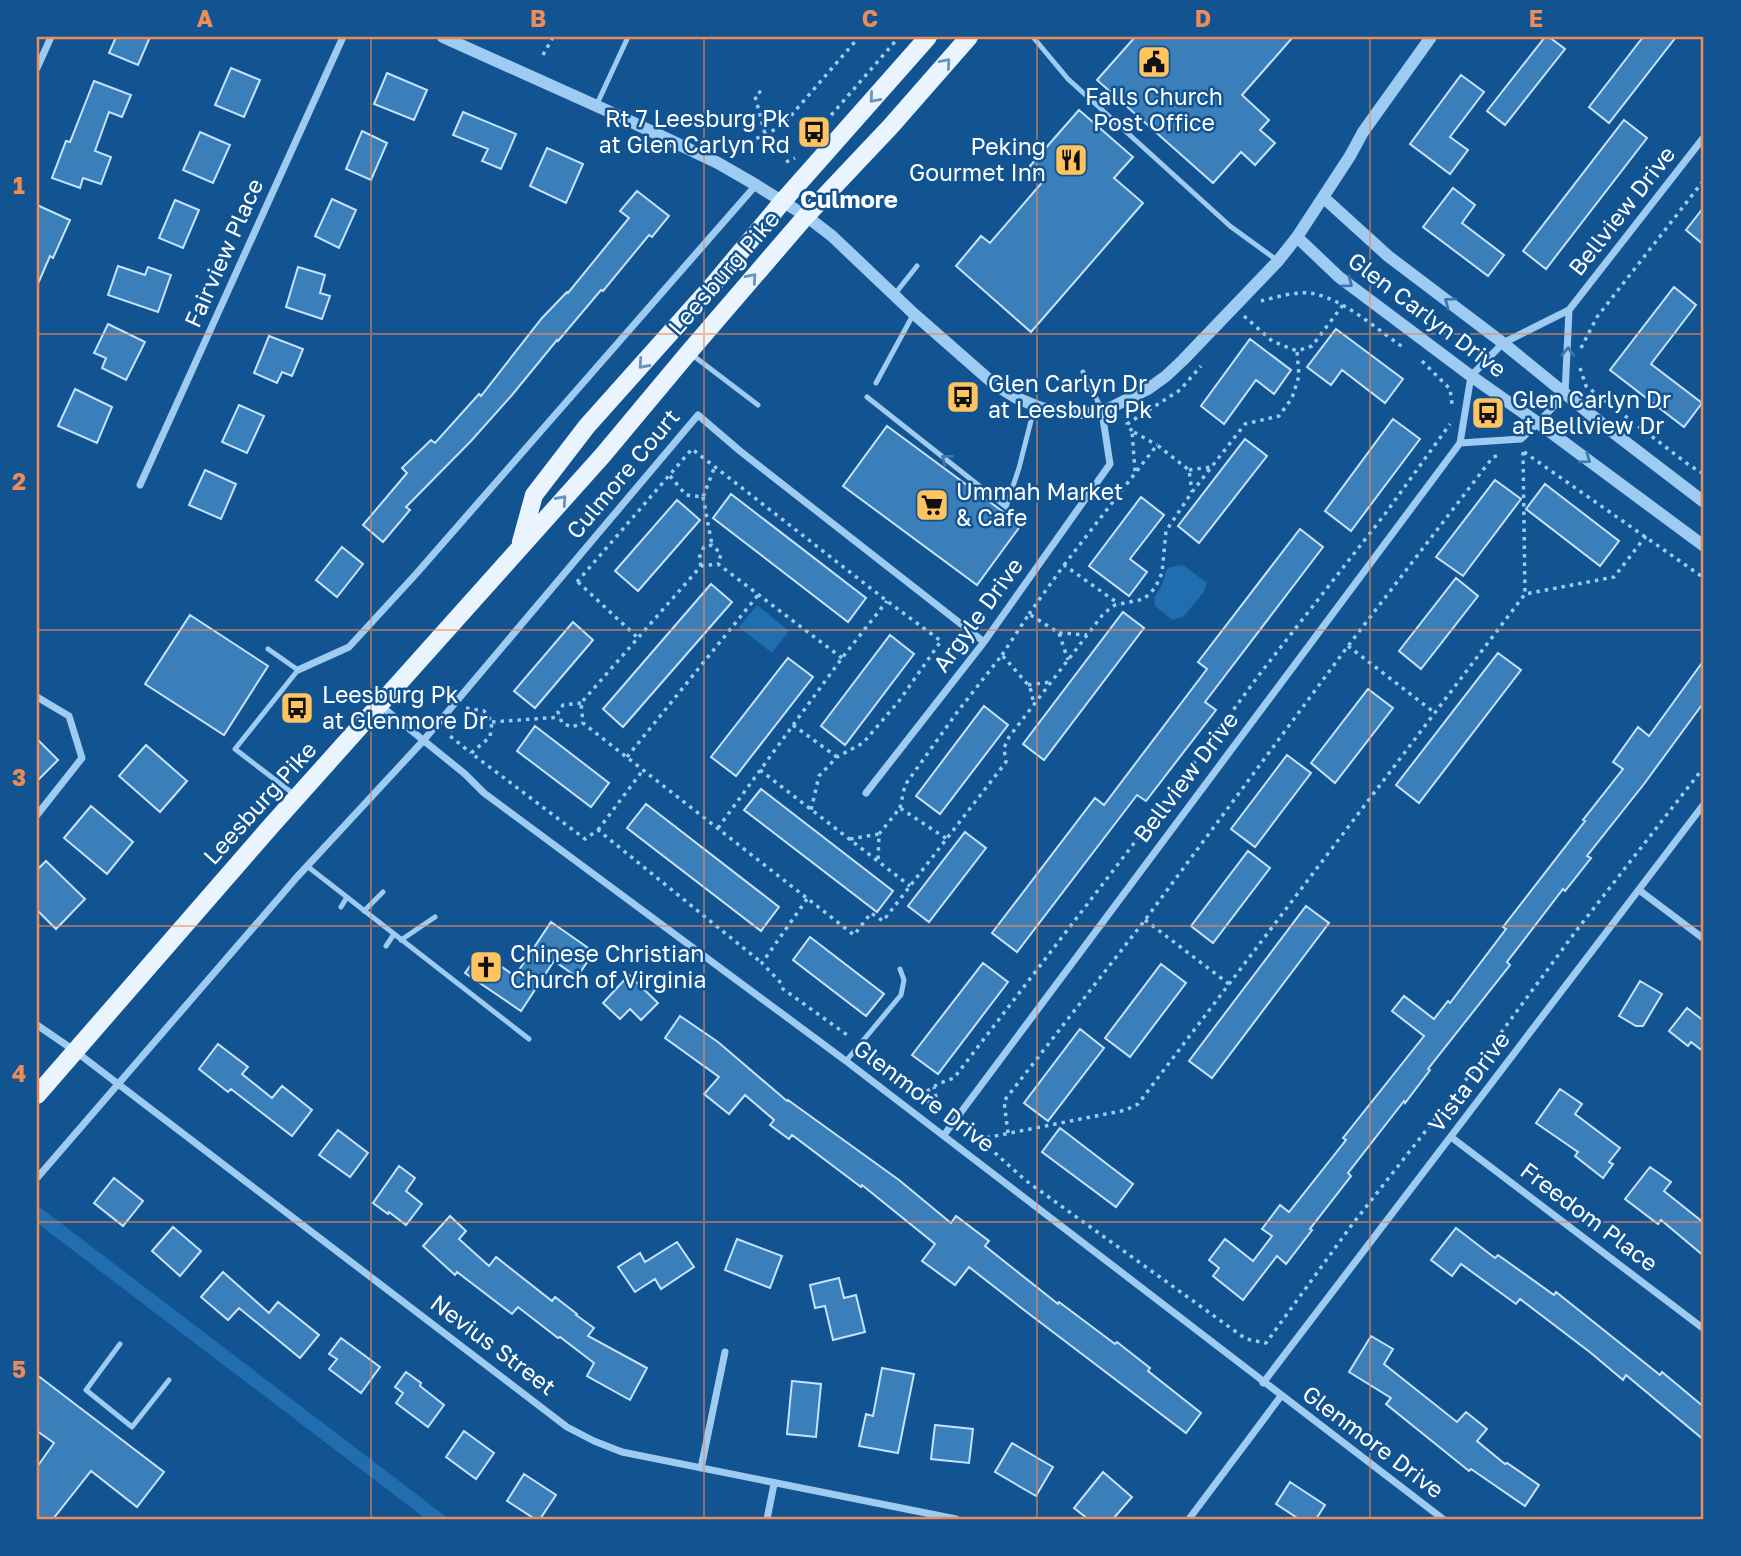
<svg xmlns="http://www.w3.org/2000/svg" width="1741" height="1556" font-family="'Golos Text',sans-serif">
  <style>
    .green { fill: #206daf }
    .building { fill: #3a7eba; stroke: #c6e3fd; stroke-width: 2 }
    .lines { fill: none; stroke-linecap: round; stroke-linejoin: round }
    .path { stroke: #9ecbf2; stroke-width: 3.5; stroke-dasharray: 3.5 5; stroke-linecap: butt }
    .service { stroke: #9ecbf2; stroke-width: 5 }
    .minor { stroke: #9ecbf2; stroke-width: 7 }
    .tertiary { stroke: #9ecbf2; stroke-width: 12 }
    .primary { stroke: #eaf4ff; stroke-width: 18 }
    .oneway { stroke: #6894be }
    .oneway2 { stroke: #3c78af }
    .grid { fill: none; stroke: #ef8b55; stroke-width: 2; stroke-opacity: 0.55 }
    .labels { text-anchor: middle; stroke-width: 5; stroke-linejoin: round; paint-order: stroke }
    .poi-label { font-size: 23px; fill: #fff; stroke: #125492; text-anchor: start }
    .street-label { font-size: 23px; fill: #fff; stroke: #125492 }
    .neighbourhood-label { font-size: 24px; font-weight: bold; fill: #fff; stroke: #125492 }
    .neatline { fill: none; stroke: #ef8b55; stroke-width: 2.5 }
    .grid-label { font-size: 23px; text-anchor: middle; font-weight: bold; fill: #ef8b55 }
  </style>
  <rect width="100%" height="100%" fill="#125492"/>
  <path class="green" d="M1183,565l24,18 -4,10 -19,23 -12,4 -17,-14 -1,-8 8,-13 4,-14 4,-4z
    M757,605l32,26 -17,22 -33,-26z
    M37,1205l412,314h-23l-389,-296z"/>
  <path class="building" d="M116,37h34l-12,28 -29,-12z
    M1135,37h158l-51,58 27,25 -9,10 15,13 -20,22 -14,-13 -28,31 -116,-103z
    M1545,37h4l16,12 -60,76 -18,-14z
    M1643,37h33l-67,86 -20,-16z
    M231,68l29,12 -16,37 -29,-12z
    M387,73l40,17 -13,30 -40,-16z
    M1461,75l23,17 -34,45 18,13 -18,24 -40,-30z
    M94,81l37,14 -9,22 -13,-5 -14,39 16,6 -10,27 -18,-6 -3,10 -28,-10 14,-37 4,1z
    M1079,110l54,47 -19,21 29,25 -112,129 -75,-66 25,-30 9,7 55,-64 -15,-13z
    M463,112l53,22 -15,35 -19,-8 6,-12 -35,-14z
    M1624,120l23,18 -101,131 -23,-18z
    M362,131l25,12 -16,37 -25,-11z
    M200,132l30,13 -17,38 -30,-13z
    M547,148l36,16 -17,39 -36,-17z
    M1453,188l22,17 -13,18 42,32 -16,21 -65,-49z
    M637,191l32,25 -17,21 -3,-2 -46,56 -2,-1 -43,51 -1,-1 -45,55 -41,46 -65,66 4,3 -27,32 -20,-17 44,-52 -5,-5 29,-28 4,3 44,-49 2,2 61,-78 25,-26 1,1 61,-75 -9,-7z
    M332,199l24,11 -17,38 -24,-12z
    M175,200l24,10 -16,38 -24,-10z
    M37,205l33,15 -17,38 -3,-2 -13,30z
    M1704,207v38l-18,-15z
    M118,266l27,9 3,-8 23,8 -13,37 -50,-17z
    M298,267l27,8 -5,18 10,3 -8,23 -36,-12z
    M1674,287l22,18 -45,59 51,39 -18,24 -74,-57z
    M108,324l37,18 -19,38 -24,-12 4,-10 -12,-5z
    M1336,329l67,50 -18,24 -43,-33 -11,15 -24,-18z
    M269,336l34,13 -11,27 -10,-4 -5,11 -23,-10z
    M1250,339l41,31 -17,24 -18,-14 -32,44 -23,-18z
    M75,389l37,18 -15,36 -39,-17z
    M239,405l25,11 -17,37 -25,-11z
    M1393,419l27,20 -69,92 -26,-20z
    M887,426l134,99 -44,60 -134,-99z
    M1245,439l22,17 -68,87 -21,-17z
    M205,470l31,14 -15,35 -32,-14z
    M1495,480l26,19 -58,77 -27,-19z
    M1545,484l74,57 -19,25 -74,-57z
    M731,494l135,104 -18,24 -135,-104z
    M1141,497l23,18 -34,44 17,13 -18,24 -40,-30z
    M677,500l23,20 -62,71 -23,-20z
    M1300,529l23,18 -118,155 11,8 -70,91 -9,-6 -120,157 -25,-19 103,-135 9,7 103,-136 -9,-7z
    M342,547l21,17 -26,33 -21,-17z
    M1456,578l22,18 -57,73 -22,-18z
    M711,584l21,18 -109,125 -20,-18z
    M1123,612l21,16 -100,132 -21,-16z
    M190,615l78,51 -44,69 -79,-51z
    M573,622l20,18 -58,68 -21,-17z
    M890,635l24,19 -69,91 -24,-19z
    M1498,653l23,17 -102,133 -23,-18z
    M788,658l25,19 -77,99 -25,-19z
    M1704,660v42l-60,82 -57,72 4,2 -26,33 -2,-2 -56,73 3,3 -82,104 2,1 -25,33 -1,-2 -56,72 3,3 -41,53 2,1 -26,34 -9,-8 -34,44 -30,-24 6,-8 -10,-8 16,-21 28,22 19,-25 -10,-7 18,-24 9,7 57,-72 -3,-2 81,-102 -32,-25 12,-15 30,23 14,-18 2,2 56,-74 -3,-2 82,-106 -2,-1 40,-51 -10,-7 25,-35 11,9z
    M1368,689l25,19 -58,75 -24,-20z
    M984,706l24,19 -68,89 -24,-18z
    M535,726l74,57 -18,24 -74,-56z
    M37,739l21,21 -21,21z
    M146,745l41,36 -27,31 -41,-36z
    M1287,755l24,18 -56,74 -24,-18z
    M761,789l132,102 -16,21 -133,-102z
    M646,804l133,103 -18,24 -134,-103z
    M91,806l42,36 -26,32 -43,-36z
    M965,832l21,16 -57,74 -21,-16z
    M1248,851l22,17 -57,75 -22,-17z
    M46,861l39,38 -29,30 -19,-19v-40z
    M1306,906l23,17 -117,155 -23,-17z
    M551,922l43,30 -17,25 -23,-16 -33,50 -56,-38 15,-21 35,24z
    M810,937l74,57 -18,22 -73,-56z
    M983,963l25,19 -70,92 -26,-19z
    M1161,964l25,19 -56,74 -25,-19z
    M629,975l29,28 -17,17 -11,-11 -10,10 -17,-16z
    M1640,981l22,13 -19,32h-7l-17,-10z
    M1687,1008l17,13v31l-13,-10 -3,4 -19,-15z
    M680,1016l38,26 69,59 1,-1 111,80 52,43 5,-7 33,25 -4,5 73,58 1,-2 56,42 2,-2 33,26 -2,3 53,42 -15,20 -162,-123 -55,-43 -14,18 -33,-24 13,-17 -73,-59 -1,2 -69,-52 -3,4 -19,-14 4,-5 -29,-25 -16,19 -25,-20 15,-17 -54,-39z
    M1080,1029l24,19 -56,73 -24,-18z
    M218,1044l30,23 -6,7 30,24 10,-12 30,24 -20,26 -61,-47 -3,3 -29,-23z
    M1560,1089l22,15 -7,10 45,34 -11,14 4,2 -10,14 -28,-22 3,-4 -42,-29z
    M1060,1128l73,56 -17,23 -74,-55z
    M338,1130l30,23 -18,24 -31,-22z
    M399,1166l16,12 -9,13 16,13 -16,21 -17,-13 -1,2 -15,-11z
    M1650,1167l21,15 -7,9 40,32v33l-43,-36 -3,4 -33,-25z
    M114,1178l29,23 -20,25 -29,-23z
    M450,1216l16,15 -7,8 30,27 7,-9 56,44 3,-4 22,17 -1,1 18,13 -6,8 59,32 -17,32 -43,-24 7,-13 -34,-26 -2,1 -40,-31 -6,7 -55,-42 -2,3 -32,-29z
    M173,1227l28,24 -21,25 -28,-25z
    M1456,1228l39,30 3,-3 56,40 2,-3 104,83 2,-3 42,35v33l-78,-65 -3,5 -32,-27 -71,-54 -4,5 -55,-40 -9,12 -21,-16z
    M737,1239l45,17 -12,32 -45,-18z
    M677,1242l17,25 -33,22 -6,-10 -20,13 -17,-25 22,-14 5,9z
    M223,1272l46,41 9,-11 41,33 -19,23 -61,-50 -11,12 -27,-23z
    M839,1278l5,20 12,-3 9,37 -32,8 -8,-34 -10,2 -5,-23z
    M1371,1336l22,13 -9,15 73,58 9,-10 21,17 -10,12 28,23 2,-1 32,22 -14,21 -54,-37 -2,2 -83,-67 5,-6 -42,-26z
    M341,1338l39,29 -19,26 -32,-24 8,-10 -8,-5z
    M882,1368l32,6 -16,79 -39,-7 7,-32 7,2z
    M406,1372l15,11 -1,3 24,19 -16,22 -32,-24 7,-10 -8,-6z
    M37,1375l127,97 -27,35 -46,-36 -38,48h-16v-52l17,-24 -17,-12z
    M792,1381l29,3 -5,53 -29,-3z
    M935,1425l38,4 -4,34 -38,-4z
    M464,1431l30,22 -18,26 -30,-22z
    M1012,1443l41,24 -17,29 -41,-24z
    M1103,1472l29,25 -19,22h-25l-14,-11z
    M524,1474l32,21 -16,24h-5l-28,-18z
    M1290,1482l35,23 -9,14h-17l-23,-15z"/>
  <g class="lines">
    <path class="path" d="M543,55l10,-18
      M761,91l-6,5 10,38
      M820,128l79,-91
      M741,146l41,-20 77,-89
      M786,162l9,-4
      M1261,301c15,-4 39,-11 54,-7 31,7 63,36 89,54
      M1244,316l28,25 25,10
      M1581,348l16,-31 107,-137
      M1422,361l28,28 2,15
      M1580,368l6,18 103,79 15,9
      M1132,431l-5,-7 53,-34 21,-24
      M1523,452l2,142
      M1524,452l180,126
      M1189,470l22,-3
      M1135,471l-3,-40 25,14
      M670,476l16,19 17,2 12,-31
      M703,497l9,48
      M1646,536l-32,41 -89,17 -387,510 -12,6 -141,28 -2,4 42,38 221,159 20,4 85,-117 121,-154 104,-141 128,-164
      M1064,565l93,-120 32,25 3,22
      M701,566l-2,-8 5,-11 8,-2 9,9 -3,10
      M577,582l115,-133 195,152 54,40 -42,60 -36,42 -26,14 -18,19 -8,34
      M578,582l60,56
      M1029,614l35,-49 55,39
      M1059,633l28,2
      M1348,646l87,67
      M1002,655l27,-41 30,19 9,27
      M842,658l-124,-94 -17,2 -120,137 2,20 271,212 17,-22 12,8 123,-159 -2,-14 5,-11 95,-124 11,-8 29,-6 11,-11 7,-15 4,-42 26,-39 53,-68 34,-8 13,-18 7,-22 -2,-25 15,-5 31,-41
      M1028,685l22,-3
      M581,703l-18,2 -5,7 4,11 10,4 11,-4
      M466,708l18,3 8,11 -2,15 -19,16 114,86 13,-9 164,133
      M492,722l68,-5
      M793,725l44,32
      M452,728l-2,8 21,17
      M627,757l131,-162
      M760,770l150,116
      M900,808l5,-23 53,-74 44,-56 28,32 4,17
      M718,828l124,-170 45,-57
      M598,830l45,-60
      M879,834l21,-26 47,31
      M850,839l29,-5 -1,27
      M807,899l-45,64 19,20 2,6 67,48
      M1145,920l84,64
      M868,1050l53,45 17,-11 16,-6 207,-270 98,-133 126,-161 65,-90
      M921,1095l11,10 5,-3 -3,-15
      M1008,1133l-4,-32 141,-181 203,-274 145,-189 7,-2"/>
    <path class="service" d="M1033,37l35,42 162,147 48,35
      M597,104l31,-67
      M894,295l23,-29
      M691,354l67,51
      M1083,372l19,38
      M876,383l37,-68
      M867,397l139,110 13,-39 16,-63
      M268,649l30,21 -63,79 60,46
      M307,866l222,173
      M341,907l6,-10
      M364,911l19,-19
      M401,940l34,-23
      M386,946l8,-12
      M846,1061l55,-66 3,-15 -4,-11
      M120,1344l-34,46 46,37 37,-47"/>
    <path class="minor" d="M37,68l14,-31
      M1460,443l61,-4 17,-16 27,-29 4,-84
      M140,485l203,-448
      M298,670l51,-23 67,-73 340,-389
      M37,697l32,19 13,42 -45,57
      M381,706l84,68 19,19 362,268 597,458
      M866,793l118,-151 126,-178 -8,-52
      M1639,890l65,49
      M37,1025l38,26 492,376 27,14 28,11 334,67
      M944,1135l516,-692 11,-67 32,-33 66,-33 135,-173
      M1451,1137l253,192
      M37,1178l260,-301 126,-136 275,-326 42,36 244,191
      M1263,1383l441,-579
      M701,1468l24,-116
      M767,1519l7,-35
      M1189,1519l92,-123"/>
    <path class="tertiary" d="M443,37l176,79 99,47 38,22 50,31 26,20 81,77 81,71 23,14 24,10 27,5h19l15,-1 46,-23 18,-13 17,-16 95,-99 19,-24 53,-81 13,-24 68,-95
      M1323,197l65,59 115,87 103,84 98,75
      M1297,237l42,40 132,99 67,47 166,123"/>
    <path class="primary" d="M521,542l13,-47 53,-69 126,-141 70,-84 145,-164
      M37,1095l234,-269 332,-371 86,-103 117,-136 85,-90 78,-89"/>
  </g>
  <defs><path id="oneway-chevron" d="M-2-3.5L2.5 0L-2 3.5" fill="none" stroke-width="1.6" stroke-linecap="round" stroke-linejoin="round" transform="scale(1.75)"/></defs>
  <g class="oneway">
    <use href="#oneway-chevron" transform="translate(946 63) rotate(-49)"/>
    <use href="#oneway-chevron" transform="translate(874 98) rotate(131)"/>
    <use href="#oneway-chevron" transform="translate(752 278) rotate(-49)"/>
    <use href="#oneway-chevron" transform="translate(643 364) rotate(132)"/>
    <use href="#oneway-chevron" transform="translate(562 500) rotate(-48)"/>
  </g>
  <g class="oneway2">
    <use href="#oneway-chevron" transform="translate(1348 283) rotate(37)"/>
    <use href="#oneway-chevron" transform="translate(1449 302) rotate(-143)"/>
    <use href="#oneway-chevron" transform="translate(1568 352) rotate(-88)"/>
    <use href="#oneway-chevron" transform="translate(946 459) rotate(-142)"/>
    <use href="#oneway-chevron" transform="translate(1586 459) rotate(36)"/>
  </g>
  <path class="grid" d="M371,37v1482M704,37v1482M1037,37v1482M1370,37v1482M37,334h1667M37,630h1667M37,926h1667M37,1222h1667"/>
  <defs>
    <symbol id="civic-square" viewBox="-11 -11 22 22"><rect x="-9" y="-9" width="18" height="18" rx="4" fill="#ffc460" stroke="#125492"/><path d="M-.6-6.5H3V-4.5H.6V-3L4-1V1h2V6H-6V1h2V-1L-.6-3ZM-1.2 2.5V6h2.4V2.5Z" fill="#111"/></symbol>
    <symbol id="bus-square" viewBox="-11 -11 22 22"><rect x="-9" y="-9" width="18" height="18" rx="4" fill="#ffc460" stroke="#125492"/><path d="M-5-6H5V4H4V6H2V4H-2V6H-4V4H-5ZM-3.5-4V0h7V-4ZM-3.5 1.2v1.5H-2V1.2ZM2 1.2v1.5H3.5V1.2Z" fill="#111"/></symbol>
    <symbol id="restaurant-square" viewBox="-11 -11 22 22"><rect x="-9" y="-9" width="18" height="18" rx="4" fill="#ffc460" stroke="#125492"/><path d="M-5-6h1v4h1v-4h1v4h1v-4h1v5L-1.5 .5V6h-2V.5L-5-1ZM5-6V6H3V1.5H1.5Q1.5-4 5-6Z" fill="#111"/></symbol>
    <symbol id="supermarket-square" viewBox="-11 -11 22 22"><rect x="-9" y="-9" width="18" height="18" rx="4" fill="#ffc460" stroke="#125492"/><path d="M-6-5.5h2.5l.6 2H6L4.5 2H-2.5L-4.4-4H-6ZM-1.5 3.2a1.3 1.3 0 1 0 .1 0ZM3 3.2a1.3 1.3 0 1 0 .1 0Z" fill="#111"/></symbol>
    <symbol id="church-square" viewBox="-11 -11 22 22"><rect x="-9" y="-9" width="18" height="18" rx="4" fill="#ffc460" stroke="#125492"/><path d="M-1.2-6h2.4v3.5h3.3v2.4h-3.3V6h-2.4V-.1h-3.3v-2.4h3.3Z" fill="#111"/></symbol>
  </defs>
  <g fill-rule="evenodd">
    <use href="#civic-square" x="1135" y="43" width="38" height="38"/>
    <use href="#bus-square" x="795" y="113" width="38" height="38"/>
    <use href="#restaurant-square" x="1052" y="141" width="38" height="38"/>
    <use href="#bus-square" x="944" y="378" width="38" height="38"/>
    <use href="#bus-square" x="1469" y="394" width="38" height="38"/>
    <use href="#supermarket-square" x="913" y="486" width="38" height="38"/>
    <use href="#bus-square" x="278" y="689" width="38" height="38"/>
    <use href="#church-square" x="467" y="948" width="38" height="38"/>
  </g>
  <g class="labels">
    <g class="poi-label">
      <text x="1154" y="105" text-anchor="middle">Falls Church<tspan x="1154" dy="26">Post Office</tspan></text>
      <text x="790" y="127" text-anchor="end">Rt 7 Leesburg Pk<tspan x="790" dy="26">at Glen Carlyn Rd</tspan></text>
      <text x="1046" y="155" text-anchor="end">Peking<tspan x="1046" dy="26">Gourmet Inn</tspan></text>
      <text x="988" y="392">Glen Carlyn Dr<tspan x="988" dy="26">at Leesburg Pk</tspan></text>
      <text x="1512" y="408">Glen Carlyn Dr<tspan x="1512" dy="26">at Bellview Dr</tspan></text>
      <text x="956" y="500">Ummah Market<tspan x="956" dy="26">&amp; Cafe</tspan></text>
      <text x="322" y="703">Leesburg Pk<tspan x="322" dy="26">at Glenmore Dr</tspan></text>
      <text x="510" y="962">Chinese Christian<tspan x="510" dy="26">Church of Virginia</tspan></text>
    </g>
    <g class="street-label">
      <text transform="translate(1622 211) rotate(-52)" y="8">Bellview Drive</text>
      <text transform="translate(224 253) rotate(-66)" y="8">Fairview Place</text>
      <text transform="translate(724 273) rotate(-49)" y="8">Leesburg Pike</text>
      <text transform="translate(1427 315) rotate(37)" y="8">Glen Carlyn Drive</text>
      <text transform="translate(623 474) rotate(-50)" y="8">Culmore Court</text>
      <text transform="translate(978 615) rotate(-54)" y="8">Argyle Drive</text>
      <text transform="translate(1186 777) rotate(-53)" y="8">Bellview Drive</text>
      <text transform="translate(260 803) rotate(-48)" y="8">Leesburg Pike</text>
      <text transform="translate(1469 1082) rotate(-53)" y="8">Vista Drive</text>
      <text transform="translate(924 1096) rotate(37)" y="8">Glenmore Drive</text>
      <text transform="translate(1589 1217) rotate(37)" y="8">Freedom Place</text>
      <text transform="translate(493 1345) rotate(37)" y="8">Nevius Street</text>
      <text transform="translate(1373 1442) rotate(37)" y="8">Glenmore Drive</text>
    </g>
    <g class="neighbourhood-label">
      <text x="849" y="208">Culmore</text>
    </g>
  </g>
  <rect width="1741" height="1556" fill="none" stroke="#125492" stroke-width="77"/>
  <rect x="38" y="38" width="1664" height="1480" class="neatline"/>
  <g class="grid-label">
    <text x="205" y="27">A</text>
    <text x="538" y="27">B</text>
    <text x="870" y="27">C</text>
    <text x="1203" y="27">D</text>
    <text x="1536" y="27">E</text>
    <text x="19" y="194">1</text>
    <text x="19" y="490">2</text>
    <text x="19" y="786">3</text>
    <text x="19" y="1082">4</text>
    <text x="19" y="1378">5</text>
  </g>
</svg>
